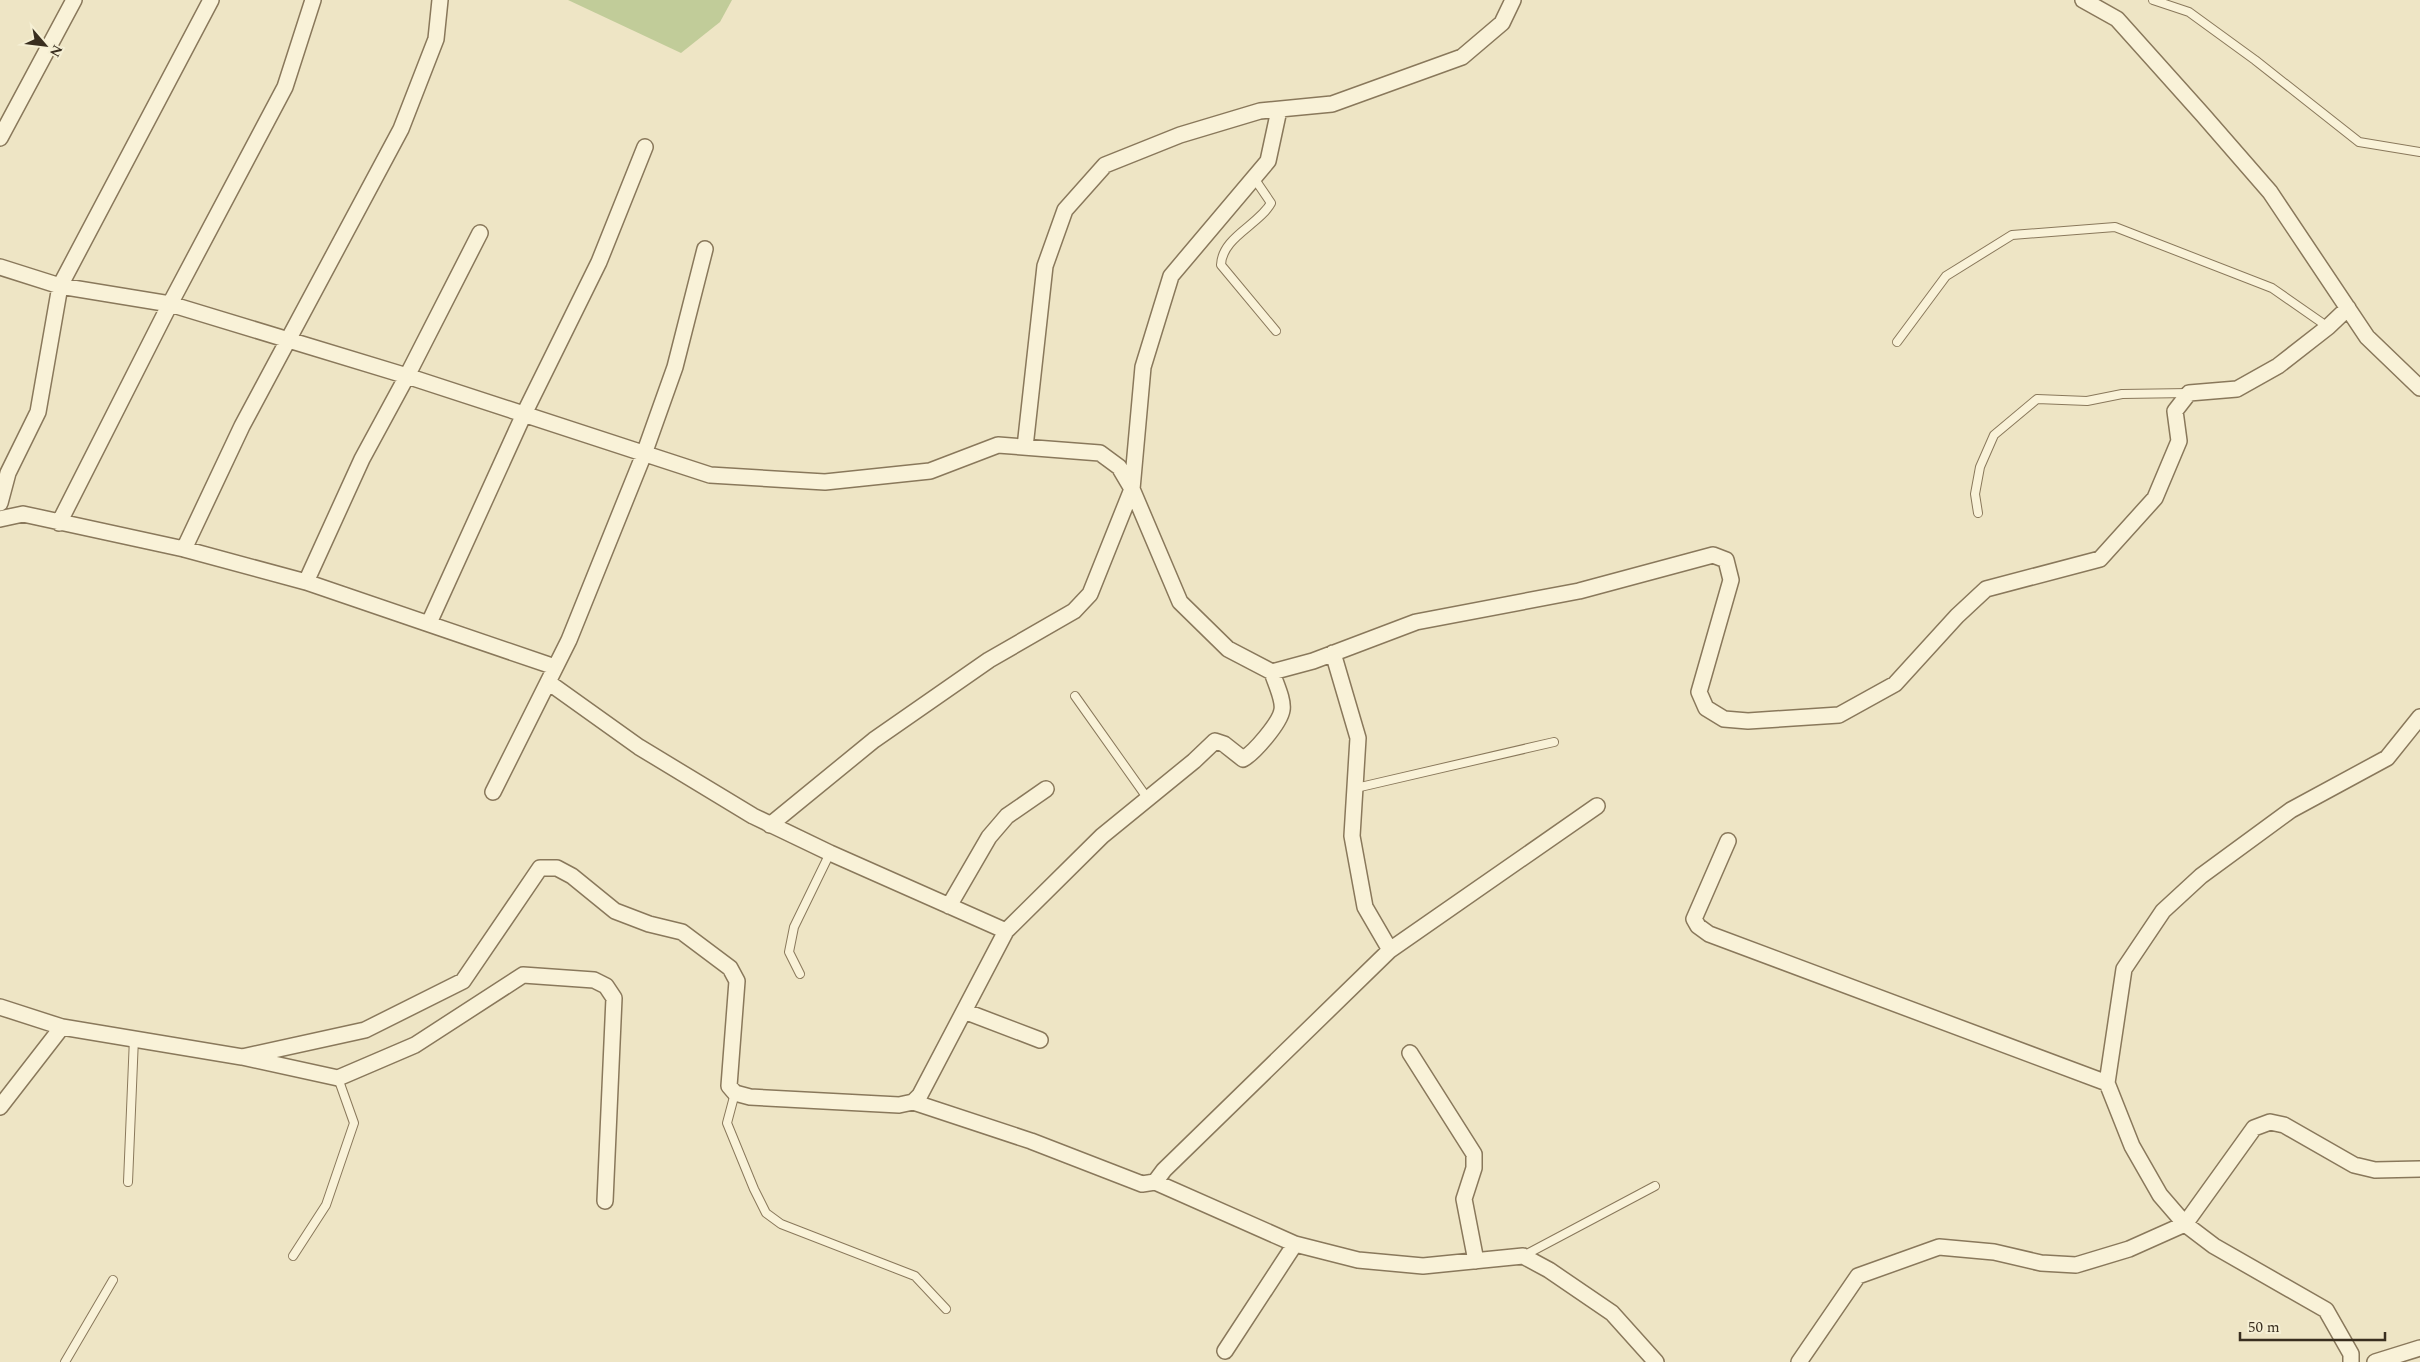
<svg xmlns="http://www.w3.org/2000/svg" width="2420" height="1362" font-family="Spectral,serif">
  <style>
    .green { fill: #c1cc99 }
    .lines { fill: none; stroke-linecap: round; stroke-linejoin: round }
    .lane-casing { stroke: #89785b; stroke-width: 10 }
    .street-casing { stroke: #89785b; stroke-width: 18 }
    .lane { stroke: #f9f2d8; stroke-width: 8 }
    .street { stroke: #f9f2d8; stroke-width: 15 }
  </style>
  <rect width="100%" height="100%" fill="#eee5c5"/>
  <path class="green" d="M568,0h164l-12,22 -39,31z"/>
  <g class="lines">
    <defs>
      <path id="lane" d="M2153,0l36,12 66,48 104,82 61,10
        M1254,178l17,25c-12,22 -49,34 -50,62l55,66
        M1897,342l49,-66 66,-41 103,-8 157,61 56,39
        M1978,513l-3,-19 5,-27 14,-32 43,-36 50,2 35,-7 67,-1
        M1075,696l73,103
        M1356,788l198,-46
        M800,974l-11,-22 5,-25 36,-74
        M735,1093l-8,30 27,66 12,24 15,11 134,52 31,33
        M128,1182l6,-144
        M293,1256l33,-51 28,-82 -16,-45
        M1523,1256l132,-70
        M65,1362l48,-82"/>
      <path id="street" d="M2083,0l34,19 86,96 67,77 97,145 53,51
        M0,138l74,-138
        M0,267l60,19 110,18 237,72 303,99 115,7 105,-11 68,-26 102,8 19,14 13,22 48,113 48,47 44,23 41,-11 103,-39 163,-31 134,-36 13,5 5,20 -32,112 7,16 18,11 24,2 91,-6 56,-31 62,-68 29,-27 114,-30 55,-61 24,-57 -4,-30 14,-18 48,-4 41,-23 50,-39 20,-19
        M1025,447l20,-181 20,-56 40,-45 75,-30 80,-24 72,-7 130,-47 40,-34 11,-23
        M0,503l8,-30 30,-61 22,-126 151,-286
        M0,519l23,-5 161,35 122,33 249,85
        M59,523l111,-219 115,-217 28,-87
        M184,549l58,-123 159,-297 35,-90 4,-39
        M306,582l56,-123 45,-83 73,-143
        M429,623l95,-209 75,-152 46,-115
        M1333,653l25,85 -6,98 13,71 25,43 207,-144
        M548,682l91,65 114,69 77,37 176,78
        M493,792l76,-152 75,-186 31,-87 30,-118
        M770,825l104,-85 115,-80 85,-49 16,-17 42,-105 11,-122 28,-91 97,-115 11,-51
        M1728,841l-34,78 4,7 11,8 398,149
        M949,906l40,-69 18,-21 39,-27
        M0,1007l62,20 180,30 96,21 77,-33 108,-70 71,5 12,6 8,12 -9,203
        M964,1011l76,29
        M1410,1053l64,101v14l-10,31 12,62
        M242,1057l123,-27 98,-49 77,-113h17l15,8 43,35 34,13 33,8 48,36 7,13 -8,105 6,7 15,4 149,8 14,-3 7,-7 86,-164 96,-95 92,-75 21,-20 9,3 19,15c11,-6 37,-36 39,-49 2,-10 -7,-28 -10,-38
        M913,1102l118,39 111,43 13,-2 9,-12 226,-220
        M0,1107l62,-80
        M1155,1182l140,62 63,16 65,6 100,-10 26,14 63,43 44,49
        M1225,1351l70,-107
        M1799,1362l59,-86 81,-29 55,5 47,11 35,2 53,-16 56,-25 69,-96 16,-6 14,3 70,40 21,5 45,-1
        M2351,1362v-8l-25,-44 -112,-64 -29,-22 -25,-29 -28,-49 -25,-63 17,-114 39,-58 38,-35 90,-66 96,-52 33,-41
        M2375,1362l45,-14"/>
    </defs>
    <use href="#lane" class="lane-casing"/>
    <use href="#street" class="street-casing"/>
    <use href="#lane" class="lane"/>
    <use href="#street" class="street"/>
  </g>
  <g transform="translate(45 45) rotate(118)" stroke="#f5efd4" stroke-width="4" paint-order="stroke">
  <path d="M0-4L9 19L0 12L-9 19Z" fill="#392e1f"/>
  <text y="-8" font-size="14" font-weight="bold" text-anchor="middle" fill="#392e1f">N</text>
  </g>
  <path d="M2240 1332v8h145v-8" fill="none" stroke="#392e1f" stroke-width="2.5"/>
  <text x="2248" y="1332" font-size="15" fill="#392e1f" stroke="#f5efd4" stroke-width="4" paint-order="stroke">50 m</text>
</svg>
